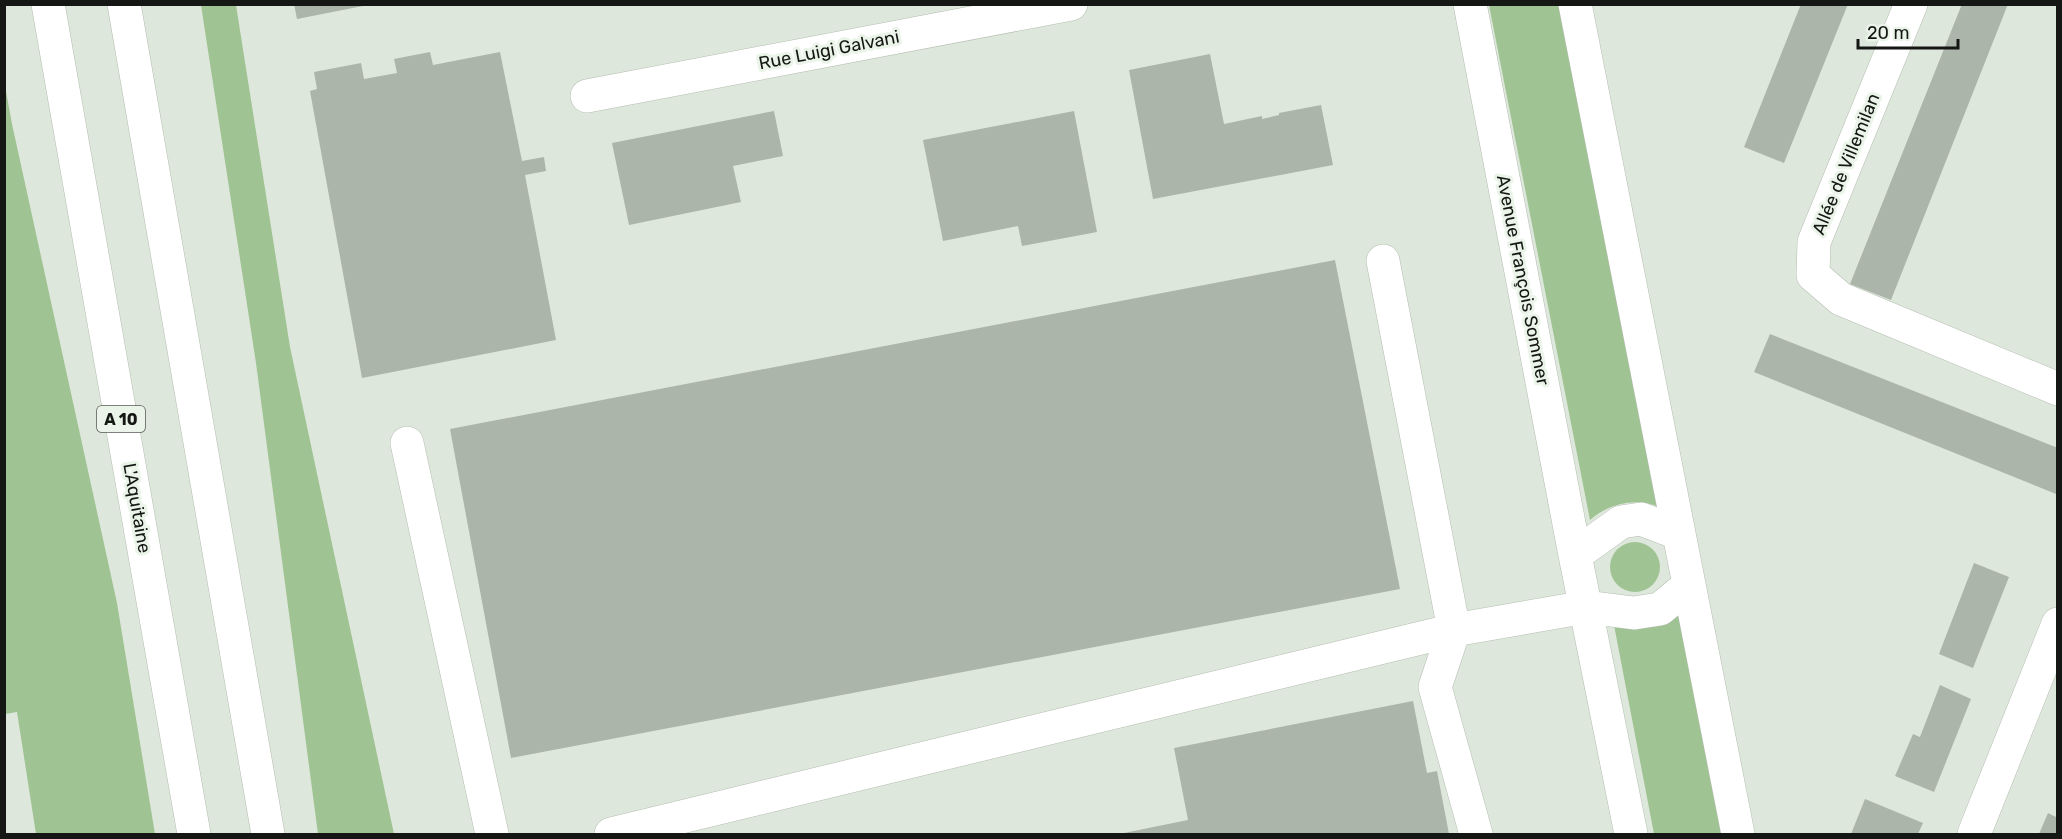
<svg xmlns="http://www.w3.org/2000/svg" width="2062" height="839" font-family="Rubik,sans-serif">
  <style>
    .green { fill: #a0c393 }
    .building { fill: #acb5a9 }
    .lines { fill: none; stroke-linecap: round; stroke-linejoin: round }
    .minor-casing { stroke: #b5beb2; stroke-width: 34 }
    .highway-casing { stroke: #b5beb2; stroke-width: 34 }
    .minor { stroke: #fff; stroke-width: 33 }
    .highway { stroke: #fff; stroke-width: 33 }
    .labels { text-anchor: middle; stroke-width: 6; stroke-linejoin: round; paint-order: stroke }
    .shield { fill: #ebf4e8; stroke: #545953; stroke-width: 1.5 }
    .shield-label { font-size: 16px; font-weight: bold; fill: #141713 }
    .street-label { font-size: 18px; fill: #141713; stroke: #ebf4e8 }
  </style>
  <rect width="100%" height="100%" fill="#dee7db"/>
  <path class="green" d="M201,5h35l54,342 104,487h-76l-62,-471z
    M1489,5h71l100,502c-24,-10 -51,-4 -70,13z
    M4,80l8,44 105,479 38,231h-119l-19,-122 -12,2z
    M1610 567a25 25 0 1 1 50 0a25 25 0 1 1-50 0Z
    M1680,611l44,223h-70l-40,-209c30,5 40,4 66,-14z"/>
  <path class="building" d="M294,4h69v2l-66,13z
    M1801,4h47l-64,159 -40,-16z
    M1962,4h46l-117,296 -41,-16z
    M430,52l3,13 67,-13 22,109 22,-4 2,14 -21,4 31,165 -194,38 -52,-287 7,-2 -3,-17 47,-9 3,16 33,-6 -3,-14z
    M1210,54l14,70 38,-8v3l17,-4v-2l42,-8 12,60 -180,34 -24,-129z
    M774,111l9,45 -50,10 8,36 -112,23 -17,-82z
    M1074,111l23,121 -75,14 -4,-20 -75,15 -20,-101z
    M1335,260l65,329 -889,169 -61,-329z
    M1770,334l288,114 -2,46 -302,-122z
    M1974,563l35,14 -36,91 -34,-14z
    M1940,685l31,14 -37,93 -39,-16 18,-42 7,3z
    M1413,701l14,72 10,-2 12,63h-330l69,-14 -14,-72z
    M1865,799l58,24 -5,11h-67z
    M2048,813l10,5v16h-19z"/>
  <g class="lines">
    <defs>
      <path id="minor" d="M1470,4l105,551 56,279
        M1575,4l163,830
        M1911,4l-97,238 -1,33 28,24 217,90
        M587,96l484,-92
        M1383,261l71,369 -19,57 41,147
        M407,443l85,391
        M1575,555l46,-33 20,-3 37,14
        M611,834l843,-204 132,-23 48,6 26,-4 28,-23
        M1974,834l84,-210"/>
      <path id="highway" d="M48,4l146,830
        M124,4l144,830"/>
    </defs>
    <use href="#minor" class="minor-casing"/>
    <use href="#highway" class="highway-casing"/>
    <use href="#minor" class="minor"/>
    <use href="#highway" class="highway"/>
  </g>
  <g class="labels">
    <rect class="shield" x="97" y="406" width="48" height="26" rx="4.5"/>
    <g class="shield-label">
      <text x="121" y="425">A 10</text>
    </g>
    <g class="street-label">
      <text transform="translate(829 50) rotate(-11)" y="6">Rue Luigi Galvani</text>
      <text transform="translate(1846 164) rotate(-68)" y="6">Allée de Villemilan</text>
      <text transform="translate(1523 280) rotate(79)" y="6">Avenue François Sommer</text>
      <text transform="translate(137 508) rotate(80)" y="6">L'Aquitaine</text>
    </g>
  </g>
  <rect width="2062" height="839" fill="none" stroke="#141713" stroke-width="12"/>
  <path d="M1858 39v9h100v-9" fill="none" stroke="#141713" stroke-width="3"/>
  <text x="1867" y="39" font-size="18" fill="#141713" stroke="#ebf4e8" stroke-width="4.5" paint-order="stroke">20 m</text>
</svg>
